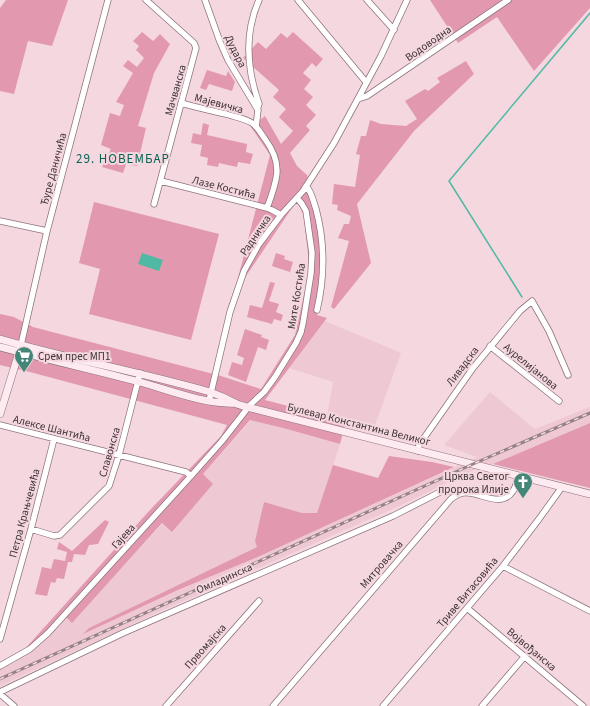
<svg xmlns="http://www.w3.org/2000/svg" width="590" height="706" font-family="'Source Sans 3',sans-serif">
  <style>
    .built { fill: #eec9d4 }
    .green { fill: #e299b0 }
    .water { fill: #50b9a3 }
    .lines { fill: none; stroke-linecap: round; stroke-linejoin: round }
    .stream { stroke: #50b9a3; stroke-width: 1.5 }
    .street-casing { stroke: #8e747b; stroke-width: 7 }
    .secondary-casing { stroke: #8e747b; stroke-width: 8 }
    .street { stroke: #fff; stroke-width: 5.5 }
    .secondary { stroke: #feebf1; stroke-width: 7 }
    .rail-casing { stroke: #958187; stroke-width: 3 }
    .rail { stroke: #f4d7df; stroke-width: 1.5; stroke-dasharray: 4.5; stroke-linecap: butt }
    .labels { text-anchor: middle; stroke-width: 4; stroke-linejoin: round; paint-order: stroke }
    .street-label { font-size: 11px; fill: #3d3235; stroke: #f4d7df }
    .poi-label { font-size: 11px; fill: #3d3235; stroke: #f4d7df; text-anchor: start }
    .quarter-label { font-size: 13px; letter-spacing: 1px; fill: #096354; stroke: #f4d7df }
  </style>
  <rect width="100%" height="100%" fill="#f4d7df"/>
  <path class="built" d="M325,321l76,32 -27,75 -47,-12 6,-34 -44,-14z
    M490,392l45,37 55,-22v16l-97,41 -17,5 -83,40 -232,102 -161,75v-18l37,-22 29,-29 6,5 91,-99 9,8 40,-47 -9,-10 48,-54 32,8 57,16 -23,69h-15l-38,-11 -7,45 -168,81 171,-72 217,-99 -33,-12z"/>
  <path class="green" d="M6,0h62l-16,46 -24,-5 -14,53 -14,-3v-83z
    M430,0h160v8l-56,63 -37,-54 -39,26z
    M142,32l11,9 7,-7 10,10 -16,29 -16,53 8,2 -9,38 -11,-2 -3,9 -21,-6 9,-18 -10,-4 9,-32 10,3 4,-11 -8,-3 17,-29 -10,-7 5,-6 9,7 7,-9 -8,-8 3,-4 -6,-5z
    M293,32l30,27 -7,8 -4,-4 -9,10 8,7 -7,9 9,8 -7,8 10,10 -10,11 4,4 -20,23 7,13 10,9 11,40 4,76 -5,24 10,3 -62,82 81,21 -6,23 -57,-16 -33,-8 -47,54 10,10 -41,48 -10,-9 -90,100 -6,-6 -29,29 -23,15 135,-150 72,-75 6,-11 -197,-53 -30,-7v-51l14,3 19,10 188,49 40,13 34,-54 12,-53 2,-18 -5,-47 -3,-9 -5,-6 -54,80 -4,-4 32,-123 -19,-28 14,-11 16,28 12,-13 -14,-14 7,-8 -13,-12 6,-7 -36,-32 15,-16 8,7 15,-16 6,5z
    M466,61l8,13 -60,57 -57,73 14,59 -37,46 -3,-2 18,-66 -11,-3 6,-14h5l2,-8 -14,-6 1,-5 -6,-1 2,-20 21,3 5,-32 -4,-1 5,-18h5l4,-16 11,4 25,2 11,-7 -12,-18 20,-12 3,2 12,-9 -3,-4z
    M207,70l19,6 2,-5 7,11 -3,9 -23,-7 -3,6 -6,-2z
    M203,123l6,2 -2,10 40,9 -1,8 7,2 -3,10 -12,-2 -1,5 -18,-4 -1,4 -11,-2 1,-7 -8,-2 2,-11 -11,-2 2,-10 8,2z
    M94,202l125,32 -28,106 -102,-26 11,-45 -21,-6z
    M276,253l9,3 -1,3 9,3 -3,10 -18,-6z
    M270,282l5,1 -6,18 10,3 -3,8 7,3 -2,6 -7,-2 -2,5 -25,-7 3,-12 12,3z
    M245,329l17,6 -1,2 8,3 -3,10 -8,-3 -12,35 -18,-7 4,-13 10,3 2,-7 -7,-3z
    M590,423v65l-97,-24z
    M389,456l43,6 22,5 -194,89 -82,34 -95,44 6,-6 168,-81 -2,-6 9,-39 38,11h15l16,-48 45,13z
    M105,520l4,2 -11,22 -9,1 -4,10 -11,-1 -2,8h-4l-4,17 -7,-1 -2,5 -4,-1 -4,14 -12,-2 7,-27 9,2 3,-10 11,2 2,-9 -10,-3 2,-7 13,9z"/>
  <path class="water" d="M142,253l21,7 -4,11 -21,-7z"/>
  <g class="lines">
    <path class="stream" d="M522,297l-73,-116 141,-168"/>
    <defs>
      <path id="street" d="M146,0l48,43 2,5 -42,156
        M205,0l15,42 8,18 30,50 -2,17
        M298,0l68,82
        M367,0l27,30
        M358,99l9,-3 141,-96
        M181,103c15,4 30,8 45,11 8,3 18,4 26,9 6,4 9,11 13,16 19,26 12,41 2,69
        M258,107l1,-3c-12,-34 -15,-70 0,-104
        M161,181l106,27 5,2 9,5
        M306,186c6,6 7,15 10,23 9,34 9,67 1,101
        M0,221l47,10
        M21,345l26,-114 61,-231
        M490,346l69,55
        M209,401l21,-89 14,-41 15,-27 22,-29 22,-24 31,-48 47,-87 26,-56
        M0,425l186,47 5,4
        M418,451l1,-6 54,-77 47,-57 12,-10 17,30 19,44
        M31,529l23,7 6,-1 49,-49 10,-31 21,-82
        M503,566l87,45
        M467,608l116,98
        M0,639l31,-110 23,-90
        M0,666l30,-17 18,-16 143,-157 31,-35 28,-36 14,-13 11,-15 21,-34 5,-11 2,-9 8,-50 1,-20 -6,-42 -4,-7 -5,-6
        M0,692l123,-59 270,-117 51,-26 8,1 5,4
        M0,694l14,12
        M166,706l93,-105
        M273,706l178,-207c5,-4 11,-7 18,-6 14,1 33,15 44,-2 3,-4 4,-10 5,-14
        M383,706l120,-140 36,-47 23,-32
        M482,706l43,-50"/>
      <path id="secondary" d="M0,339c69,20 140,33 210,53 9,3 16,6 25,11 5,3 13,4 20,6l335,85
        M0,347c46,12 93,23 140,35 28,8 67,23 95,21
        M0,414l20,-65"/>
    </defs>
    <use href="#street" class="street-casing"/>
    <use href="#secondary" class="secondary-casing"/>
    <use href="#street" class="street"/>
    <use href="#secondary" class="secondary"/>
    <defs>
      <path id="rail" d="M0,679l473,-215 117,-51"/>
    </defs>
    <use href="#rail" class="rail-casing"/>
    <use href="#rail" class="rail"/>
  </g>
  <defs>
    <symbol id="supermarket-pin" viewBox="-11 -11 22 30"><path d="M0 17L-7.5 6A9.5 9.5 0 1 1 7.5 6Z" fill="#448677" stroke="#f4d7df"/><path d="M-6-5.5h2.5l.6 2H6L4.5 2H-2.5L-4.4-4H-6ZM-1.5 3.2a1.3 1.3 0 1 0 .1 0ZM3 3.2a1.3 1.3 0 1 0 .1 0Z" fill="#fff"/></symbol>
    <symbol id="church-pin" viewBox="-11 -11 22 30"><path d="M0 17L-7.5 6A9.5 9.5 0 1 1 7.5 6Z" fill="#448677" stroke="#f4d7df"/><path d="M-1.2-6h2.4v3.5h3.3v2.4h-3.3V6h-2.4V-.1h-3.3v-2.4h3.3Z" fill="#fff"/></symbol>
  </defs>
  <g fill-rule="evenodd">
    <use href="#supermarket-pin" x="13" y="345" width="22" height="30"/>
    <use href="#church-pin" x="512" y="471" width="22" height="30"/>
  </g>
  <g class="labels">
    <g class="street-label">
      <text transform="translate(428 43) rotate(-35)" y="4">Водоводна</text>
      <text transform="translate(236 51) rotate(64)" y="4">Дудара</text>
      <text transform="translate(175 90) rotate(-74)" y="4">Мачванска</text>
      <text transform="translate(219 103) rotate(15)" y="4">Мајевичка</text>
      <text transform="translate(53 169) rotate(-75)" y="4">Ђуре Даничића</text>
      <text transform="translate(224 187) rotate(14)" y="4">Лазе Костића</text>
      <text transform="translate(255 235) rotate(-56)" y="4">Радничка</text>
      <text transform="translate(296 296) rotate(-81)" y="4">Мите Костића</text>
      <text transform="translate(462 366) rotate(-53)" y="4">Ливадска</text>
      <text transform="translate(531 366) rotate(39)" y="4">Аурелијанова</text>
      <text transform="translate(359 424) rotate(14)" y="4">Булевар Константина Великог</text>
      <text transform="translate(52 428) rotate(14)" y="4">Алексе Шантића</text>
      <text transform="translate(109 452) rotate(-74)" y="4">Славонска</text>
      <text transform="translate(24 513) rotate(-75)" y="4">Петра Крањчевића</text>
      <text transform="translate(123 536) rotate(-48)" y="4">Гајева</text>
      <text transform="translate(381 564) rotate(-49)" y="4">Митровачка</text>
      <text transform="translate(224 578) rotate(-24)" y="4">Омладинска</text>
      <text transform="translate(467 592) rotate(-50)" y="4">Триве Витасовића</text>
      <text transform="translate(205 646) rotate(-48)" y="4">Првомајска</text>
      <text transform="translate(532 649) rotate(40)" y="4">Војвођанска</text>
    </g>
    <g class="poi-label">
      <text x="38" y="360">Срем прес МП1</text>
      <text x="509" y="480" text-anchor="end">Црква Светог<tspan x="509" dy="13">пророка Илије</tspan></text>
    </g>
    <g class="quarter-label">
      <text x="123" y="163">29. НОВЕМБАР</text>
    </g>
  </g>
</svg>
